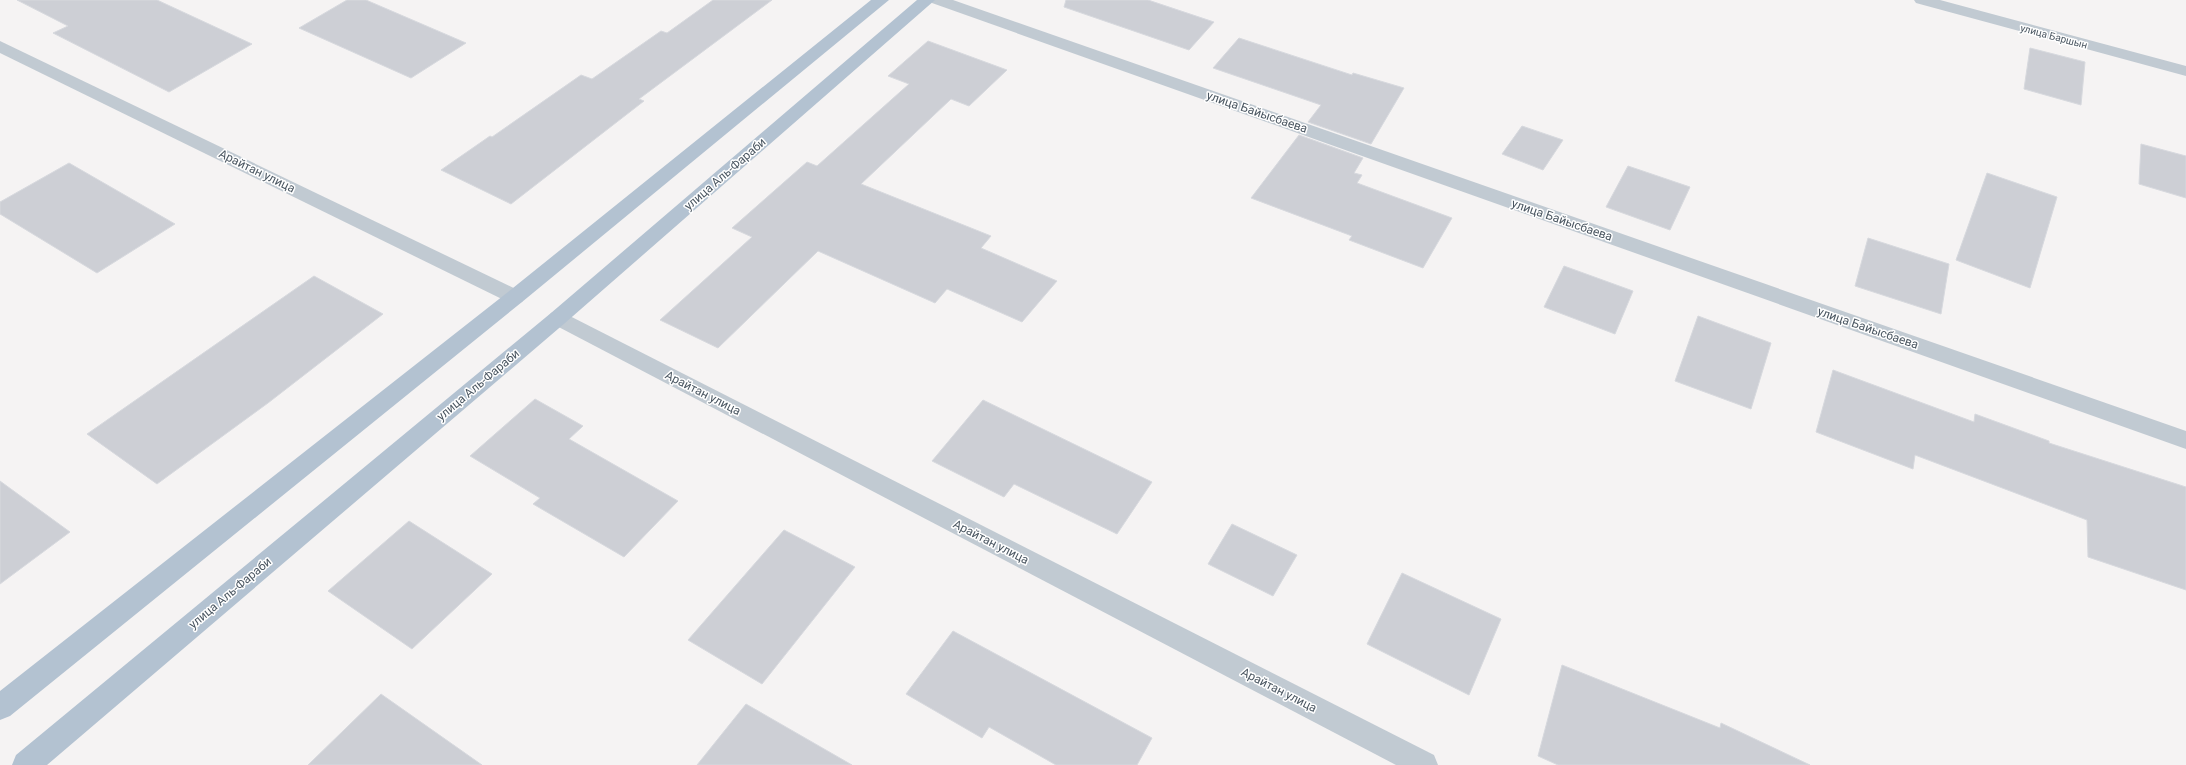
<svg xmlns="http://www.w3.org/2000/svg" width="2186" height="765" font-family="Roboto,sans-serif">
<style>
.building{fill:#cdcfd5;stroke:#d7d9de}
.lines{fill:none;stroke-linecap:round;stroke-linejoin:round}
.street{fill:#c1cad2;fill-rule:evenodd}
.primary{fill:#b3c2d1;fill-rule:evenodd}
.labels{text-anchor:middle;stroke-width:3;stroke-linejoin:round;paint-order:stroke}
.far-street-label{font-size:10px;fill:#4a5661;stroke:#fff}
.street-label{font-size:12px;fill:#4a5661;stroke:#fff}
</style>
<rect width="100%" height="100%" fill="#f5f3f3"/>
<!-- building -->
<g class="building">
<polygon points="17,0 157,0 252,44 169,92 53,33 68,26"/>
<polygon points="347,0 366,0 466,43 411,78 299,28"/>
<polygon points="713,0 772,0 639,99 644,101 511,204 441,170 490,136 492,137 581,75 592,79 661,31 667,33"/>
<polygon points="1066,0 1148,0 1214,22 1189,50 1064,7"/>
<polygon points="1239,38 1352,75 1353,73 1404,88 1371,144 1308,122 1321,105 1213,68"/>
<polygon points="928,41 1007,70 969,106 951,99 861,184 991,236 981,248 1057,281 1022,322 947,289 935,303 818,251 718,348 660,320 752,237 732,228 807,162 817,166 909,84 888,76"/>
<polygon points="2030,48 2085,62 2081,105 2024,89"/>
<polygon points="1522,126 1563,140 1543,170 1502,154"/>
<polygon points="1299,135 1363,158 1354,173 1362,175 1357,183 1452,218 1423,268 1349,240 1352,236 1251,198"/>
<polygon points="2141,144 2186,156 2186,198 2139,184"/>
<polygon points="69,163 175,224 97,273 0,214 0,202"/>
<polygon points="1628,166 1690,187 1670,230 1606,207"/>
<polygon points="1987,173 2057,197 2030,288 1956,260"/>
<polygon points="1868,238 1949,264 1941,314 1855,286"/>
<polygon points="1564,266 1633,291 1615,334 1544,307"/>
<polygon points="314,276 383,314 268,403 157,484 87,434"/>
<polygon points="1698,316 1771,343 1751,409 1675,381"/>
<polygon points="1833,370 1974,422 1975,414 2049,441 2049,443 2186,487 2186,590 2088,557 2087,520 1915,455 1913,469 1816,432"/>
<polygon points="535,399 583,426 569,439 678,501 624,557 533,504 540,498 470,456"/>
<polygon points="983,400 1152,482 1117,534 1014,484 1004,497 932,461"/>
<polygon points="0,481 70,532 0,584"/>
<polygon points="409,521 492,574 412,649 328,591"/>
<polygon points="1232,524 1297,555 1273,596 1208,564"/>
<polygon points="784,530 855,567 762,684 688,640"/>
<polygon points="1402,573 1501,619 1469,695 1367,644"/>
<polygon points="953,631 1152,738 1137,765 1056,765 989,727 982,738 906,694"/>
<polygon points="1562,665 1720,728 1721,723 1810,765 1558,765 1538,756"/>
<polygon points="381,694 482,765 308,765"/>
<polygon points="746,704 852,765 697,765"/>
</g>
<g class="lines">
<!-- street -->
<g class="street">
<polygon points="930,0 953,0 2186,431 2186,449 932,3"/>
<polygon points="1914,0 1940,0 2186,66 2186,76 1916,3"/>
<polygon points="0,41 522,292 525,297 522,302 515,304 508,302 0,53"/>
<polygon points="558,310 1434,755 1438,765 1396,765 551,323 547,318 551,313"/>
</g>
<!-- primary -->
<g class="primary">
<polygon points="871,0 889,0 522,302 10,716 0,720 0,691 508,292"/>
<polygon points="917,0 935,0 565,323 47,765 12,765 16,755 551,313"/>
</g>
</g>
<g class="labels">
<!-- far-street labels -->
<g class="far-street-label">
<text transform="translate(2054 36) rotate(15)" y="4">улица Баршын</text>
</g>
<!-- street labels -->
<g class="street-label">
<text transform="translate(1257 112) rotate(19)" y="4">улица Байысбаева</text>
<text transform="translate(257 171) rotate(26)" y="4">Арайтан улица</text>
<text transform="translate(725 174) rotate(-41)" y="4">улица Аль-Фараби</text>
<text transform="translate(1562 220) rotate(19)" y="4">улица Байысбаева</text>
<text transform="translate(1868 328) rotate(19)" y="4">улица Байысбаева</text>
<text transform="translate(478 385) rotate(-40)" y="4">улица Аль-Фараби</text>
<text transform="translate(703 393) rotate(27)" y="4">Арайтан улица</text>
<text transform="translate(991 542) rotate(27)" y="4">Арайтан улица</text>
<text transform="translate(230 593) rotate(-40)" y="4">улица Аль-Фараби</text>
<text transform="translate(1279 690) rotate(27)" y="4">Арайтан улица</text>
</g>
</g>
</svg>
